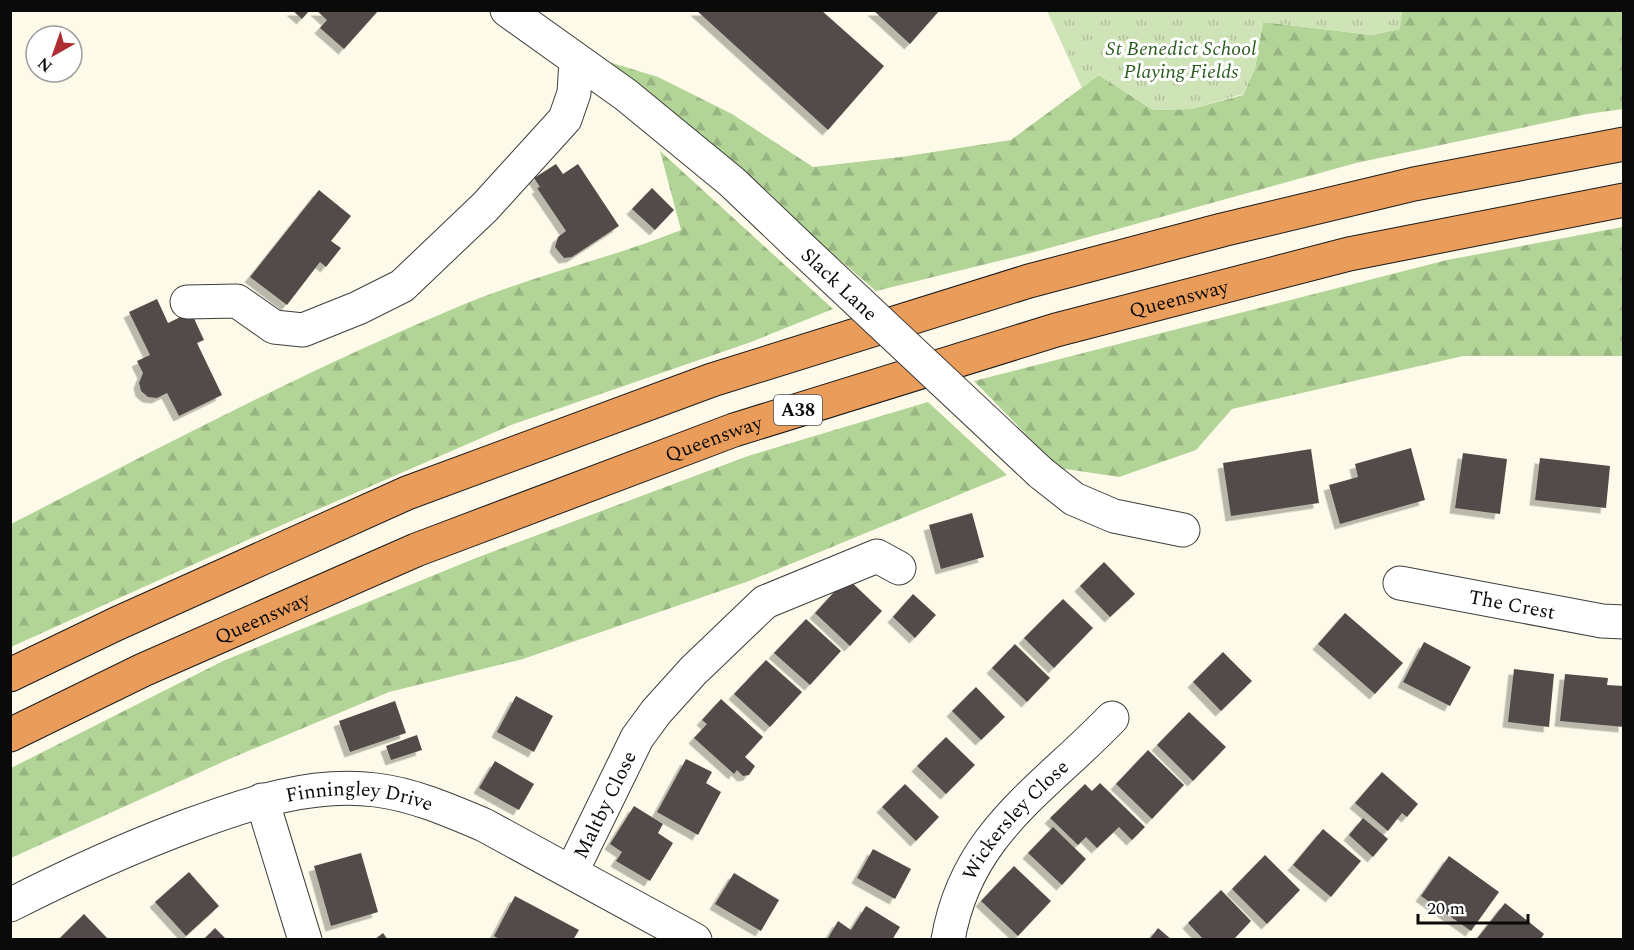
<svg xmlns="http://www.w3.org/2000/svg" width="1634" height="950" font-family="Spectral,serif">
<style>
.forest{fill:url(#forest-firs)}
.park{fill:url(#park-tufts)}
.building{fill:#524c48;filter:url(#shadow)}
.lines{fill:none;stroke-linecap:round;stroke-linejoin:round}
.minor-casing{stroke:#3d3d3d;stroke-width:35}
.highway-casing{stroke:#1b1b1b;stroke-width:35}
.minor{stroke:#fff;stroke-width:33}
.highway{stroke:#ea9d5b;stroke-width:33}
.minor-bridge-casing{stroke:#3d3d3d;stroke-width:35;stroke-linecap:butt}
.minor-bridge{stroke:#fff;stroke-width:33}
.labels{text-anchor:middle;stroke-width:6;stroke-linejoin:round;paint-order:stroke}
.shield{fill:#fff;stroke:#545454;stroke-width:1.5}
.shield-label{font-size:18px;font-weight:bold;fill:#0a0a0a}
.park-label{font-size:20px;font-style:italic;fill:#2c5c20;stroke:#fff}
.street-label{font-size:20px;fill:#0a0a0a;stroke:#fff}
</style>
<defs>
<pattern id="forest-firs" width="22" height="20" patternUnits="userSpaceOnUse" patternTransform="scale(1.5)"><rect width="22" height="20" fill="#b2d497"/><path d="M5 1l3.5 6h-7zM16 11l3.5 6h-7z" fill="#98b581"/></pattern>
<pattern id="park-tufts" width="24" height="20" patternUnits="userSpaceOnUse" patternTransform="scale(1.5)"><rect width="24" height="20" fill="#cee4b6"/><path d="M3 7l-1-3M5 7V3M7 7l1-3M15 17l-1-3M17 17v-4M19 17l1-3" fill="none" stroke="#b0c29b"/></pattern>
<filter id="shadow"><feDropShadow dx="-5.5" dy="5.5" stdDeviation="0" flood-color="#0004"/></filter>
</defs>
<rect width="100%" height="100%" fill="#fdfae9"/>
<!-- forest -->
<g class="forest">
<polygon points="1402,11 1623,11 1623,109 1587,114 1356,163 1031,253 876,291 609,62 658,77 732,114 813,167 901,157 1011,140 1099,75 1153,110 1191,109 1243,95 1255,68 1263,22 1372,35 1399,29"/>
<path d="M660,151L833,309L751,342L511,425L243,542L11,647V524C161,447 310,368 467,303C536,275 611,258 681,230Z"/>
<polygon points="1623,227 1623,356 1463,356 1232,409 1196,450 1119,477 1059,468 974,381 1447,260"/>
<polygon points="928,402 1007,475 749,581 523,659 389,692 227,760 11,858 11,768 223,661 476,558 748,456"/>
</g>
<!-- park -->
<polygon class="park" points="1047,11 1402,11 1400,29 1372,35 1263,22 1255,68 1243,94 1191,109 1153,110 1099,75 1082,88"/>
<!-- building -->
<g class="building">
<polygon points="292,10 310,10 302,19"/>
<polygon points="316,10 379,10 344,49 320,28 327,20"/>
<polygon points="696,10 821,10 884,66 828,130"/>
<polygon points="873,10 940,10 910,44"/>
<polygon points="556,164 563,174 578,164 619,226 572,257 564,258 555,247 558,237 566,231 537,188 540,187 534,178"/>
<polygon points="652,188 674,210 655,230 632,209"/>
<polygon points="319,190 351,216 331,241 341,248 326,267 320,262 287,305 250,277"/>
<polygon points="157,299 168,323 191,312 204,340 197,343 222,395 179,416 167,393 157,398 148,397 141,391 139,383 143,373 137,361 150,355 129,312"/>
<polygon points="1411,448 1425,500 1340,524 1329,485 1358,477 1355,464"/>
<polygon points="1311,449 1319,503 1231,516 1223,463"/>
<polygon points="1463,453 1507,459 1500,514 1455,508"/>
<polygon points="1540,458 1610,466 1606,508 1535,500"/>
<polygon points="972,513 984,557 941,569 929,525"/>
<polygon points="1104,562 1135,594 1110,617 1080,586"/>
<polygon points="847,578 882,611 850,646 815,613"/>
<polygon points="913,594 936,615 915,638 893,617"/>
<polygon points="1063,599 1093,628 1054,668 1024,638"/>
<polygon points="1345,613 1403,663 1375,694 1318,644"/>
<polygon points="806,619 841,651 810,685 774,653"/>
<polygon points="1424,642 1471,667 1450,706 1403,682"/>
<polygon points="1015,644 1050,678 1027,702 992,668"/>
<polygon points="1223,652 1252,681 1221,711 1193,682"/>
<polygon points="766,660 802,692 770,727 734,694"/>
<polygon points="1514,669 1554,674 1549,727 1508,722"/>
<polygon points="1565,674 1608,678 1607,685 1624,686 1624,727 1560,721"/>
<polygon points="976,687 1005,717 981,740 952,711"/>
<polygon points="516,696 553,716 534,752 497,732"/>
<polygon points="721,699 763,737 745,757 755,766 749,775 743,776 737,770 734,774 694,738 707,724 702,720"/>
<polygon points="395,701 406,733 350,752 339,721"/>
<polygon points="1189,712 1226,747 1193,781 1157,745"/>
<polygon points="417,735 422,750 391,760 386,746"/>
<polygon points="946,737 975,765 946,794 917,766"/>
<polygon points="1148,750 1184,785 1152,819 1116,784"/>
<polygon points="686,759 712,772 706,783 721,792 698,835 657,812"/>
<polygon points="495,761 534,784 519,810 479,788"/>
<polygon points="1382,772 1418,804 1407,817 1402,813 1388,831 1355,803"/>
<polygon points="1100,783 1145,827 1132,840 1119,827 1097,848 1086,837 1078,845 1050,818 1085,784 1092,791"/>
<polygon points="905,784 939,817 916,841 882,807"/>
<polygon points="634,806 663,824 658,833 673,843 650,881 616,861 622,852 610,844"/>
<polygon points="1363,818 1388,839 1373,857 1349,835"/>
<polygon points="1053,827 1086,859 1062,885 1028,853"/>
<polygon points="1323,829 1361,861 1331,897 1293,865"/>
<polygon points="873,849 911,869 895,899 857,878"/>
<polygon points="361,853 378,912 331,926 314,866"/>
<polygon points="1265,855 1300,890 1267,924 1232,889"/>
<polygon points="1449,856 1499,892 1471,931 1421,896"/>
<polygon points="1014,866 1051,901 1018,936 981,901"/>
<polygon points="189,872 219,906 186,936 155,902"/>
<polygon points="734,873 779,900 761,931 715,904"/>
<polygon points="1221,890 1251,921 1233,940 1204,940 1188,923"/>
<polygon points="515,896 579,930 573,940 501,940 494,936"/>
<polygon points="1505,903 1544,934 1540,940 1476,940"/>
<polygon points="866,906 900,927 892,940 827,940 838,921 851,930"/>
<polygon points="84,914 109,940 58,940"/>
<polygon points="215,928 227,940 203,940"/>
<polygon points="1158,928 1172,940 1149,940"/>
<polygon points="383,933 388,940 374,940"/>
</g>
<g class="lines">
<!-- minor casing -->
<g class="minor-casing">
<g id="minor">
<polyline points="507,10 626,95 732,182 798,245"/>
<polyline points="187,302 237,301 274,327 303,330 358,308 402,286 485,207 565,119 574,93 576,60"/>
<polyline points="1041,473 1074,499 1114,516 1183,530"/>
<path id="s1" d="M1400,583L1602,621L1624,622"/>
<polyline points="262,800 305,940"/>
<path id="s2" d="M572,871L637,738L656,712L693,671L765,602L877,556L899,568"/>
<path id="s3" d="M10,905C69,875 128,848 190,825C250,803 311,782 376,790C412,794 451,811 484,825L695,940"/>
<path id="s4" d="M948,940C966,833 1042,791 1112,718"/>
</g>
</g>
<!-- highway casing -->
<g class="highway-casing">
<g id="highway">
<polyline points="10,675 116,624 407,493 712,380 1029,281 1222,230 1414,184 1624,144"/>
<path id="s5" d="M10,735L143,670L416,550L734,430L1056,330L1349,254L1624,200"/>
</g>
</g>
<!-- minor -->
<use href="#minor" class="minor"/>
<!-- highway -->
<use href="#highway" class="highway"/>
<!-- minor-bridge casing -->
<g class="minor-bridge-casing">
<g id="minor-bridge">
<path id="s6" d="M798,245L1041,473"/>
</g>
</g>
<!-- minor-bridge -->
<use href="#minor-bridge" class="minor-bridge"/>
</g>
<g class="labels">
<!-- shield labels -->
<rect class="shield" x="774" y="395" width="48" height="30" rx="4.5"/>
<g class="shield-label">
<text x="798" y="416">A38</text>
</g>
<!-- park labels -->
<g class="park-label">
<text x="1181" y="55">St Benedict School<tspan x="1181" dy="23">Playing Fields</tspan></text>
</g>
<!-- street labels -->
<g class="street-label">
<text dy="7" stroke="none"><textPath href="#s6" startOffset="57">Slack Lane</textPath></text>
<text dy="7" stroke="none"><textPath href="#s5" startOffset="1250">Queensway</textPath></text>
<text dy="7" stroke="none"><textPath href="#s5" startOffset="764">Queensway</textPath></text>
<text dy="7" stroke="none"><textPath href="#s1" startOffset="114">The Crest</textPath></text>
<text dy="7" stroke="none"><textPath href="#s5" startOffset="278">Queensway</textPath></text>
<text dy="7" stroke="none"><textPath href="#s3" startOffset="372">Finningley Drive</textPath></text>
<text dy="7" stroke="none"><textPath href="#s2" startOffset="74">Maltby Close</textPath></text>
<text dy="7" stroke="none"><textPath href="#s4" startOffset="141">Wickersley Close</textPath></text>
</g>
</g>
<!-- border -->
<rect width="1634" height="950" fill="none" stroke="#0a0a0a" stroke-width="24"/>
<!-- north arrow -->
<g transform="translate(54 54) rotate(220)"><circle r="28" fill="#ffffff" stroke="#9d9d9d" stroke-width="1.5"/>
<path d="M0-4.5L10 22L0 15L-10 22Z" fill="#af2d32"/>
<text y="-9" font-size="16" font-weight="bold" text-anchor="middle" fill="#0a0a0a">N</text>
</g>
<!-- scale -->
<path d="M1418 914v9h110v-9" fill="none" stroke="#0a0a0a" stroke-width="3"/>
<text x="1427" y="914" font-size="18" fill="#0a0a0a" stroke="#ffffff" stroke-width="4.5" paint-order="stroke">20 m</text>
</svg>
